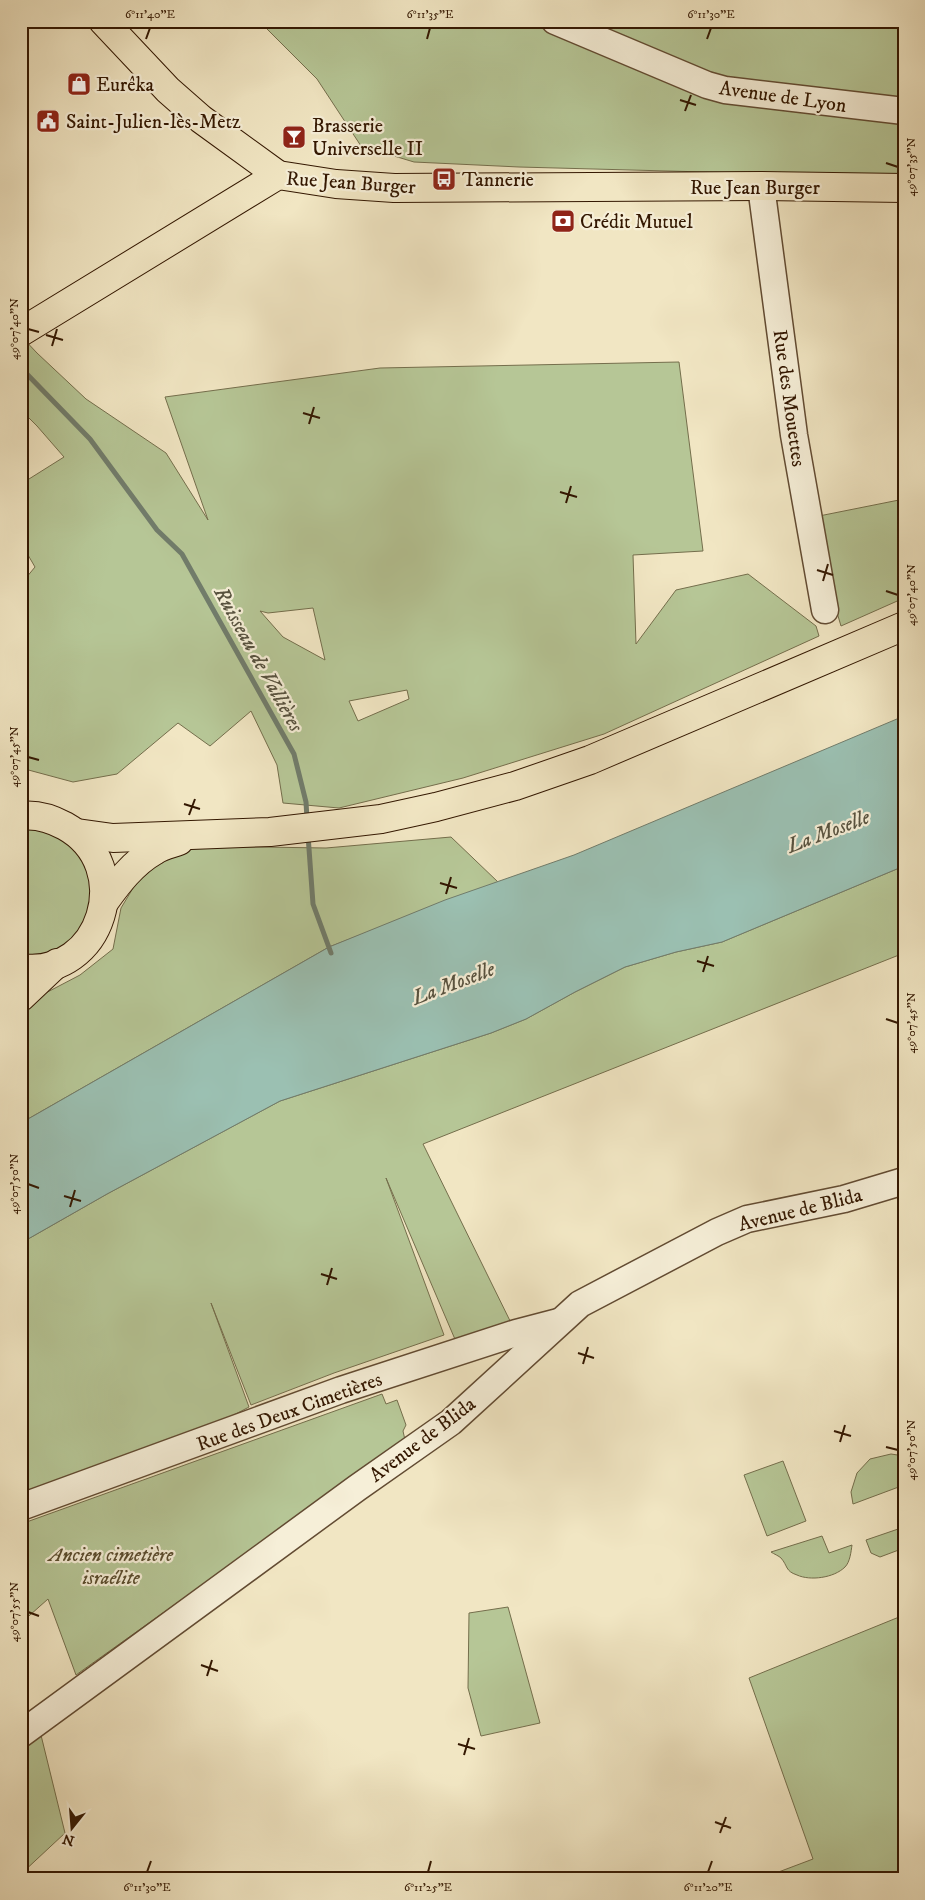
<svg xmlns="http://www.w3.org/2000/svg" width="925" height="1900" font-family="'IM FELL DW Pica',serif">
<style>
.green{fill:#b6c696;stroke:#746e4c;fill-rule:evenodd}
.water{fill:#9bc0b2;stroke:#717c6b}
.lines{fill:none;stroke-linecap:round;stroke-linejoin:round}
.stream{stroke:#717c6b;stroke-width:5}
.minor-casing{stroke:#624b32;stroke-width:29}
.major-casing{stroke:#331701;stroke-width:30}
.minor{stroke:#f6efd8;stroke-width:26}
.major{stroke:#f1e6c3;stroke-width:28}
.ticks{fill:none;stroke:#331701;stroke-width:2}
.labels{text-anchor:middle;stroke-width:4.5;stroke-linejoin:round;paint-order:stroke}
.poi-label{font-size:20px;fill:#331701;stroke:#f6efd8;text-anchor:start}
.street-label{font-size:20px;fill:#331701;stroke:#f6efd8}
.park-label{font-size:20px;font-style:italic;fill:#5a4c2e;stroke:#f6efd8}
.water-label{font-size:21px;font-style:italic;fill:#57523f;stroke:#f6efd8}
.neatline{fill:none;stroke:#331701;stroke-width:2}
.ticks-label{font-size:12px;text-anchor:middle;fill:#331701}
</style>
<rect width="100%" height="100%" fill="#f1e6c3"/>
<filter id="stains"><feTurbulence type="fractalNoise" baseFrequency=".004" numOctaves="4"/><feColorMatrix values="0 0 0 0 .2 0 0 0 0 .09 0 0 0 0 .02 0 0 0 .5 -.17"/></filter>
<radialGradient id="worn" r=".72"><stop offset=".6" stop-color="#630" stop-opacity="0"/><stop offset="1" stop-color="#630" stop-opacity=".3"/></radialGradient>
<!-- green -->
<g class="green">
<polygon points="259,21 904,21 904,174 854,176 519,167 414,162 361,146 317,79"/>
<path d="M21,336L37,353L86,399L166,453L208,520L165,397L380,368L679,362L703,551L633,555L636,644L676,590L748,574L816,626L819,636L604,734L463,778L339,808L283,803L277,765L251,711L210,746L178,723L117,774L73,782L21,768V584L35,567L21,543V484L64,457L37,426L21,410ZM313,608L325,660L283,637L260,611L268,613ZM407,690L409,699L358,721L349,701Z"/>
<polygon points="904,499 904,598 841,626 809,518"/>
<path d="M34,827C49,831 67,836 77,850C106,886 93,939 48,954C40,957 30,956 21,957V828Z"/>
<polygon points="451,837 498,882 329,947 21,1123 21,1019 38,997 80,975 113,949 121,908 147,865 192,846 326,848"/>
<polygon points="904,866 904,953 423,1144 516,1333 457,1344 386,1178 444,1335 334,1373 251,1405 211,1303 249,1407 138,1465 21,1507 21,1243 107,1194 280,1101 491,1033 526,1019 575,992 625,967 676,952 722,942"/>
<polygon points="382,1394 386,1404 397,1400 406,1425 403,1431 405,1440 76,1675 48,1599 21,1623 21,1524"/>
<polygon points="891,1454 904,1456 904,1485 853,1504 851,1492 857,1473 870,1459"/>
<polygon points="783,1461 806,1521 767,1536 744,1475"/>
<polygon points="904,1527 904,1548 880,1557 871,1553 866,1540"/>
<path d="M822,1536L829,1553L852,1545C851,1552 850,1562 845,1567C834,1578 810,1581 797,1575C785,1571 788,1566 781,1558C779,1556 774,1554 771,1552Z"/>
<polygon points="508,1607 540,1723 481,1736 468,1688 469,1613"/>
<polygon points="904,1615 904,1879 760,1879 813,1859 749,1678"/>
<polygon points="39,1727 65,1833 21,1874 21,1747"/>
</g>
<!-- water -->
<polygon class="water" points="904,716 904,866 722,942 676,952 625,967 575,992 526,1019 491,1033 280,1101 107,1194 21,1243 21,1123 329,947 445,900 574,855"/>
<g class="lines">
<!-- stream -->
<g class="stream">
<polyline points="21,368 90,439 157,530 182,554 294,754 306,802 307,819"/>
<polyline points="308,835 313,904 331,953"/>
</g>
<!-- minor casing -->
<g class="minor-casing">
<g id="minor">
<polyline points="555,21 707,85 725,90 904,111"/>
<polyline points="761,186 794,435 825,610"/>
<polyline points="21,1507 341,1390 516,1333 558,1322"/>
<polyline points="21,1734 357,1488 451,1422 580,1304 717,1232 747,1219 844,1199 904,1181"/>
</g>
</g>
<!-- major casing -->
<g class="major-casing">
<g id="major">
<polyline points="103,21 168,90 201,119 278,175"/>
<polyline points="21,332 278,175 336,184 394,188 761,186 904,188"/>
<path d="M21,816C36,814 52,819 65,826C137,866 102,979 21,968"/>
<polyline points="77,833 113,838 270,832 381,819 436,807 515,786 590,760 904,626"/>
<path d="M105,901C118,883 133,863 154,851C161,846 171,844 179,841"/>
<polyline points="21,997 57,963"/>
</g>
</g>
<!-- minor -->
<use href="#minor" class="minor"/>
<!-- major -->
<use href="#major" class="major"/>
</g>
<!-- ticks -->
<path class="ticks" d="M146,39L150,28M427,39L430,28M707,39L711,28M680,100L696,105M685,111L691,95M886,163L898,167M28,329L39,332M46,335L63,340M52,346L57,329M303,413L320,418M309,424L314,407M560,492L577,497M566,503L571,486M817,570L833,575M823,581L828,564M886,591L898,595M28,757L39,760M184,804L200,809M189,815L195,799M440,883L457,888M446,894L451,877M697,961L714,966M703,972L708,956M886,1019L898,1023M28,1184L39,1188M64,1196L81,1201M70,1207L75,1190M321,1274L337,1279M327,1285L332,1268M578,1353L594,1358M583,1364L588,1347M834,1431L851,1436M840,1442L845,1425M886,1447L898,1450M28,1612L39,1616M201,1665L218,1671M207,1676L212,1660M458,1744L475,1749M464,1755L469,1738M715,1822L731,1828M720,1833L726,1817M147,1872L151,1861M428,1872L431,1861M708,1872L712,1861"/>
<!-- icons -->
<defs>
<g id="shop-square" transform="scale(1.25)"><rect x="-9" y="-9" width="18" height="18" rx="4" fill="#8f2418" stroke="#f6efd8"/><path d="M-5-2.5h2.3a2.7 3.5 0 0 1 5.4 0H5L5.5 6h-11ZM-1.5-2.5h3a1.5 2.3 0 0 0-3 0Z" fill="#fff"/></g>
<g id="civic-square" transform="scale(1.25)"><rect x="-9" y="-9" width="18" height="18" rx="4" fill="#8f2418" stroke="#f6efd8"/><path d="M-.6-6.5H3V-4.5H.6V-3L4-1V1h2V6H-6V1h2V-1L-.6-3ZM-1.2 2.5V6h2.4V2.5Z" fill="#fff"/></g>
<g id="bar-square" transform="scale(1.25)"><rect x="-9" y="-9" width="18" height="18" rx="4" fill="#8f2418" stroke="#f6efd8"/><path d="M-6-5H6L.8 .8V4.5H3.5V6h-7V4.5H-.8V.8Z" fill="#fff"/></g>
<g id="bus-square" transform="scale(1.25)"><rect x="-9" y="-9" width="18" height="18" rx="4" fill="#8f2418" stroke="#f6efd8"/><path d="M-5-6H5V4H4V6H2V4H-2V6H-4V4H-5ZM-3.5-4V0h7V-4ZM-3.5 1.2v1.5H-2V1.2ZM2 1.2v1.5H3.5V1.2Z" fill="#fff"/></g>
<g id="bank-square" transform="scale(1.25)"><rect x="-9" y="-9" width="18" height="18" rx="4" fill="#8f2418" stroke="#f6efd8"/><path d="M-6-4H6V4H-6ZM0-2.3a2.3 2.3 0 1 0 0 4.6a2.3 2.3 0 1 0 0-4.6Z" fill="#fff"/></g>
</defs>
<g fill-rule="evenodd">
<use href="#shop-square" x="79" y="84"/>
<use href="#civic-square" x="48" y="121"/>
<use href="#bar-square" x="294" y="137"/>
<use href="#bus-square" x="444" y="179"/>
<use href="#bank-square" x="563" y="221"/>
</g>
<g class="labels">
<!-- poi labels -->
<g class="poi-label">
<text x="96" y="91">Eurêka</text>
<text x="66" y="128">Saint-Julien-lès-Metz</text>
<text x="312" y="132">Brasserie<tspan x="312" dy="23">Universelle II</tspan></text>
<text x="462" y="186">Tannerie</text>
<text x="580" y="228">Crédit Mutuel</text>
</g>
<!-- street labels -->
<g class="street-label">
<text transform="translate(783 96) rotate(8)" y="7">Avenue de Lyon</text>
<text transform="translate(351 182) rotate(4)" y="7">Rue Jean Burger</text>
<text x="755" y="194">Rue Jean Burger</text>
<text transform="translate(790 398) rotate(82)" y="7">Rue des Mouettes</text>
<text transform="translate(800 1209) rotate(-14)" y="7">Avenue de Blida</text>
<text transform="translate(289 1411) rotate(-20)" y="7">Rue des Deux Cimetières</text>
<text transform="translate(422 1439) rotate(-37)" y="7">Avenue de Blida</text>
</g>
<!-- park labels -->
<g class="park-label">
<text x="111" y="1561">Ancien cimetière<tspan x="111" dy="23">israélite</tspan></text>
</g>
<!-- water labels -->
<g class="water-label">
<text transform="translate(259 659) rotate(61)" y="7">Ruisseau de Vallières</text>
<text transform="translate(828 831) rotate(-21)" y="7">La Moselle</text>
<text transform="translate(453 983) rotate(-21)" y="7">La Moselle</text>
</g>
</g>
<!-- margin -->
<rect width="925" height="1900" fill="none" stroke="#f1e6c3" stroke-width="55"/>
<!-- north arrow -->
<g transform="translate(72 1828) rotate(197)" stroke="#f6efd8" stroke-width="4" paint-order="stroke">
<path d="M0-4L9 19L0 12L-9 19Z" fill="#331701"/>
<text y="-8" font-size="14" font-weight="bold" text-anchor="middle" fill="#331701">N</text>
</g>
<rect x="28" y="28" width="870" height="1844" class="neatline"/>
<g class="ticks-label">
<text x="150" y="18">6°11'40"E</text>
<text x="430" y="18">6°11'35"E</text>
<text x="711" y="18">6°11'30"E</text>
<text transform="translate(911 167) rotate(-90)" y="4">49°07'35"N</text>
<text transform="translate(14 329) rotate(-90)" y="4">49°07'40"N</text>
<text transform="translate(911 595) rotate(-90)" y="4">49°07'40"N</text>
<text transform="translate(14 757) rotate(-90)" y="4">49°07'45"N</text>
<text transform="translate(911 1023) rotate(-90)" y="4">49°07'45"N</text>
<text transform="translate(14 1184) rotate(-90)" y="4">49°07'50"N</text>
<text transform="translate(911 1450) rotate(-90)" y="4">49°07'50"N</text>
<text transform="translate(14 1612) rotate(-90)" y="4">49°07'55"N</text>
<text x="147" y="1891">6°11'30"E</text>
<text x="428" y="1891">6°11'25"E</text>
<text x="708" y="1891">6°11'20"E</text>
</g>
<rect width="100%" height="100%" filter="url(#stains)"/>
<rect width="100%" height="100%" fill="url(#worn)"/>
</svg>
